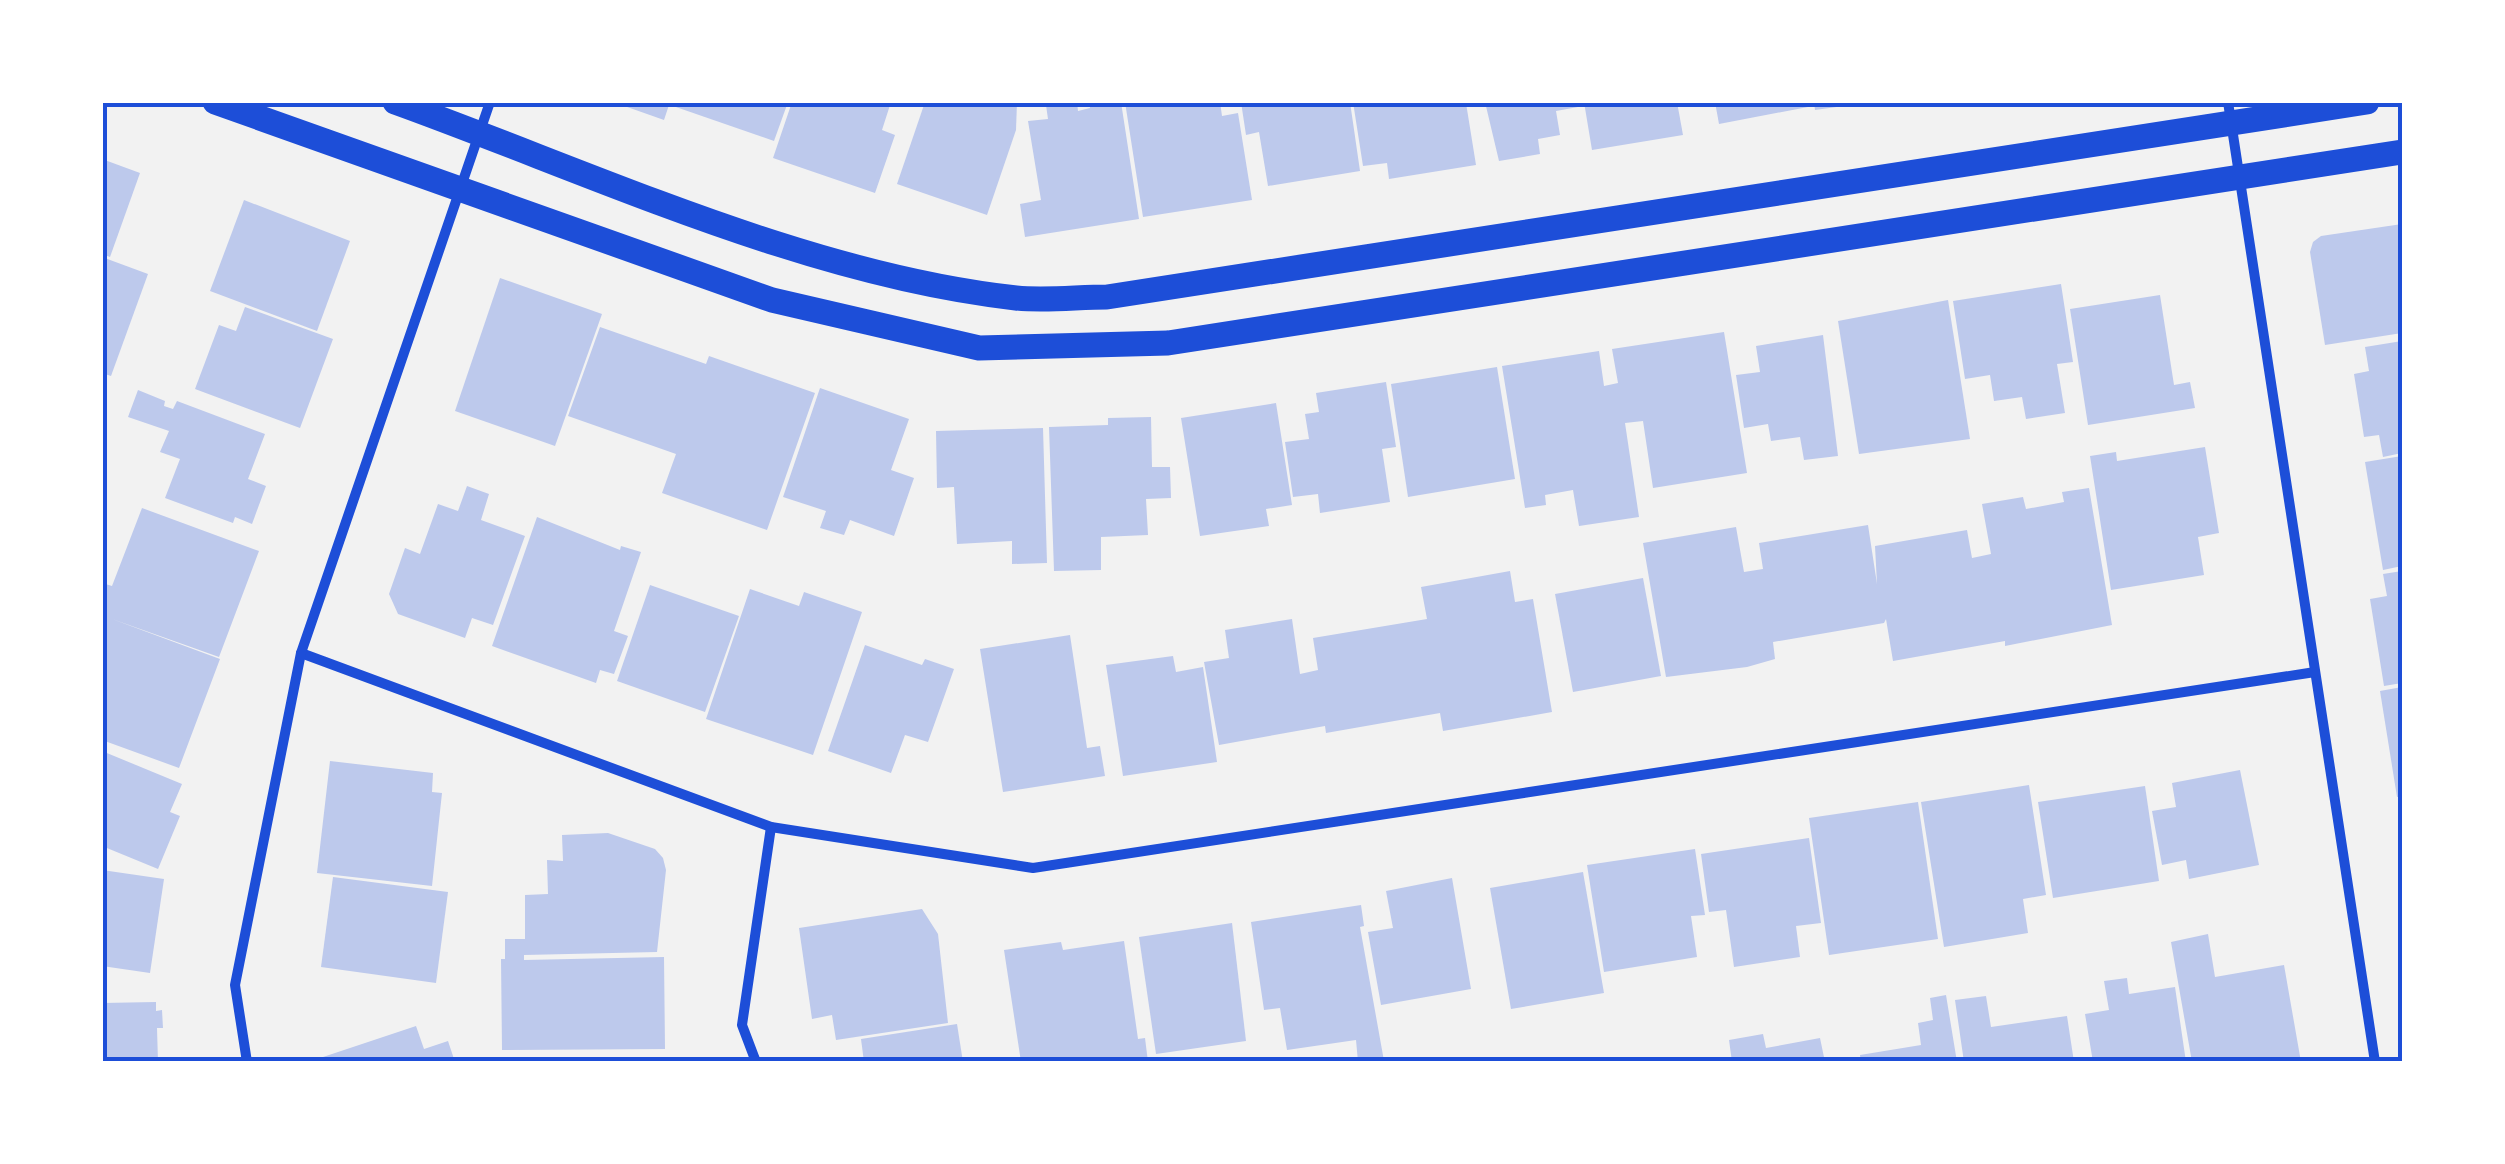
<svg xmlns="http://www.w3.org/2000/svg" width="2505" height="1164" font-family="Overpass,sans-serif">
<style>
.building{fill:#bdc9ec}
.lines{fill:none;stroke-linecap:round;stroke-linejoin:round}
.minor{stroke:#1d4ed8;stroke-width:10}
.primary{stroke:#1d4ed8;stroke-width:25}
.neatline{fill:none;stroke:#1d4ed8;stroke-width:4}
</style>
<rect width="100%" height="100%" fill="#f2f2f2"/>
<!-- building -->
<g class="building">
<polygon points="613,102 670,102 664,120"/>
<polygon points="674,102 788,102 774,141 673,106"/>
<polygon points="792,102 891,102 882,130 895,135 875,193 773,158"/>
<polygon points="925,102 1017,102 1016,130 987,215 897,184"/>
<polygon points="1077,102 1078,111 1090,108 1089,102 1121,102 1139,219 1025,237 1020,204 1041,200 1028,121 1048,119 1046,105"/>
<polygon points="1125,102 1220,102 1222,116 1238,113 1252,200 1143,217"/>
<polygon points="1241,102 1350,102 1360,171 1268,186 1259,132 1246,135"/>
<polygon points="1353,102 1466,103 1476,165 1389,179 1387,163 1363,166"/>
<polygon points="1485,102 1578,102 1578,107 1556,111 1560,135 1538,139 1540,154 1499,161"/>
<polygon points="1584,102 1677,102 1683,135 1592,150"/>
<polygon points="1715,102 1807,102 1808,107 1719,124"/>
<polygon points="1814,102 1851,102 1851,105 1815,110"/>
<polygon points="102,159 140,173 110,257 102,254"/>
<polygon points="244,200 350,241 317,331 210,291"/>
<polygon points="2402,224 2402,333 2325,345 2310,252 2313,242 2321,236"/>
<polygon points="102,257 148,274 111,376 102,373"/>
<polygon points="500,278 602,314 555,446 455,411"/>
<polygon points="2061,284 2073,362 2057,364 2065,413 2026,419 2022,397 1994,401 1990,375 1965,379 1953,301"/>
<polygon points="2160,295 2174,385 2190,382 2195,408 2088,425 2070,309"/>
<polygon points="1948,300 1970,439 1859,454 1838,321"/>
<polygon points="245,307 333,339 300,428 195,389 219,325 236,331"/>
<polygon points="600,327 706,364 709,356 815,393 767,530 662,493 676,454 568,416"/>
<polygon points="1724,332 1747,473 1653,488 1643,421 1625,423 1639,517 1579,526 1573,490 1545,495 1546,505 1525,508 1502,366 1599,351 1604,386 1618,383 1612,349"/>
<polygon points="1823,335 1838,456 1804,460 1800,437 1771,441 1768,424 1744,428 1736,375 1760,372 1756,346"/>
<polygon points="2402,341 2402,453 2383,457 2379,435 2364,437 2354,374 2369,371 2365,347"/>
<polygon points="1497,367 1515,479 1408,497 1391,384"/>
<polygon points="1386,382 1396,447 1382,449 1390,502 1320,513 1318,494 1293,497 1285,442 1309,439 1305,414 1319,412 1316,393"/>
<polygon points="820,388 909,419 891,470 914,478 894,536 850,520 844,535 820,528 826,511 783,497"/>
<polygon points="138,390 165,401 164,406 173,409 177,401 265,434 248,479 266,486 252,524 235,517 233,523 165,498 180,459 160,452 169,431 128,417"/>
<polygon points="1276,403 1292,505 1266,509 1269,526 1200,536 1181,418"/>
<polygon points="1151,417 1152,467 1170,467 1171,498 1146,499 1148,535 1101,537 1101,570 1054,571 1049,427 1108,425 1108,418"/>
<polygon points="1043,428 1047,563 1012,564 1012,541 957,544 954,487 937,488 936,431"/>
<polygon points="2205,447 2219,533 2198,537 2204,575 2111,590 2090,456 2116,452 2117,461"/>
<polygon points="2402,456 2402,566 2383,570 2365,462"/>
<polygon points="467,486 489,494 481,520 525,536 493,625 472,618 465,638 398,614 389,594 405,548 420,554 438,504 458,511"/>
<polygon points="2089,488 2112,625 2005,646 2005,641 1893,661 1886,619 1884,623 1773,642 1775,659 1747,667 1666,677 1643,543 1736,527 1744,572 1763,569 1759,543 1868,525 1877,584 1875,546 1967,530 1972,558 1991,554 1982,504 2023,497 2026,509 2064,502 2062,492"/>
<polygon points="142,508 259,551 219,657 112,619 220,659 179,768 102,740 102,583 112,586"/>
<polygon points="537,517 620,550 621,546 641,552 614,631 628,636 614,674 600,670 596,683 492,646"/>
<polygon points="1510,571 1515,602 1533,599 1552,712 1443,731 1440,713 1326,733 1325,726 1219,745 1204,662 1229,658 1225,630 1292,619 1300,674 1318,670 1313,638 1427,619 1421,587"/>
<polygon points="2402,571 2402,683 2384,686 2370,599 2387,596 2383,574"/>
<polygon points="1643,578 1661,676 1573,692 1555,594"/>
<polygon points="650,585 739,616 705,712 617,681"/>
<polygon points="750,589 799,606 804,592 862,612 813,755 706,719"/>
<polygon points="1070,635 1087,748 1100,746 1105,776 1003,792 980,649"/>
<polygon points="865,645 922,665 925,659 954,669 928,742 905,735 891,773 828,751"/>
<polygon points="1173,656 1176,672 1203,667 1217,762 1123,776 1106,665"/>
<polygon points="2402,687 2402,796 2397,797 2380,691"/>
<polygon points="102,751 182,784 170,812 180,816 158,869 102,846"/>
<polygon points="330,761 433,773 432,792 442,793 432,886 317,873"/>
<polygon points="2240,770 2259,865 2189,879 2186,860 2162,865 2152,811 2176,807 2172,783"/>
<polygon points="2029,785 2046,895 2023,899 2028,933 1944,947 1921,802"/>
<polygon points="2145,786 2159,881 2053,898 2038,802"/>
<polygon points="1918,802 1938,939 1829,955 1809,818"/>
<polygon points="608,833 655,849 663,858 666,870 657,952 524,955 524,960 664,957 665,1049 502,1050 501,959 505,959 505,939 525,939 525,895 548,894 547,860 563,861 562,835"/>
<polygon points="1809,838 1821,923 1796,926 1800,957 1734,967 1726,910 1709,912 1701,854"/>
<polygon points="1695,849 1705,915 1691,916 1697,957 1604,972 1587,865"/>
<polygon points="102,870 164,879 150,973 102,966"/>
<polygon points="1583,872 1604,993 1511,1009 1490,888"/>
<polygon points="333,877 448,892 436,983 321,967"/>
<polygon points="1452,878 1471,989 1381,1005 1368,932 1393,928 1386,891"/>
<polygon points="1361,905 1364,926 1360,927 1384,1061 1358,1062 1356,1040 1287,1050 1280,1008 1264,1010 1251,922"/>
<polygon points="922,909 938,934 948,1023 836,1040 832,1015 812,1019 799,928"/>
<polygon points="1232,923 1246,1041 1156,1054 1139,937"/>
<polygon points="2208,934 2215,977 2284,965 2301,1062 2192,1062 2171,942"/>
<polygon points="1124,941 1138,1039 1145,1038 1148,1062 1021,1062 1004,950 1061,942 1063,950"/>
<polygon points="2127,978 2129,994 2175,987 2186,1062 2093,1062 2085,1014 2109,1010 2104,981"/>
<polygon points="1946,995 1957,1062 1861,1062 1860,1055 1921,1045 1918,1023 1933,1020 1930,998"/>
<polygon points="1986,996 1991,1027 2067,1016 2074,1062 1964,1062 1955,1000"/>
<polygon points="156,1002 156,1011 162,1010 163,1028 157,1028 158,1062 102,1062 102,1003"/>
<polygon points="957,1024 963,1062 864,1062 861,1039"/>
<polygon points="416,1026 424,1049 448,1041 455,1062 321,1062 320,1058"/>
<polygon points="1763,1034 1766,1048 1820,1038 1825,1062 1732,1062 1729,1040"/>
</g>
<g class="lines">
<!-- minor -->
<g class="minor">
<polyline points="2228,102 2375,1062"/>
<polyline points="301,653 771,827 1033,868 2315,672"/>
<polyline points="247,1062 235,985 301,653 490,102"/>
<polyline points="756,1062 742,1025 771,827"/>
</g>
<!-- primary -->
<g class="primary">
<polyline points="215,102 772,300 979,348 1168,343 2402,152"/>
<path d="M395,102C592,173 807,275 1016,298C1046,301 1078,297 1107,297L2367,102"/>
</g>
</g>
<!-- border -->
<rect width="2505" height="1164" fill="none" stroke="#ffffff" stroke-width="210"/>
<rect x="105" y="105" width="2295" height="954" class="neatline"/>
</svg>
